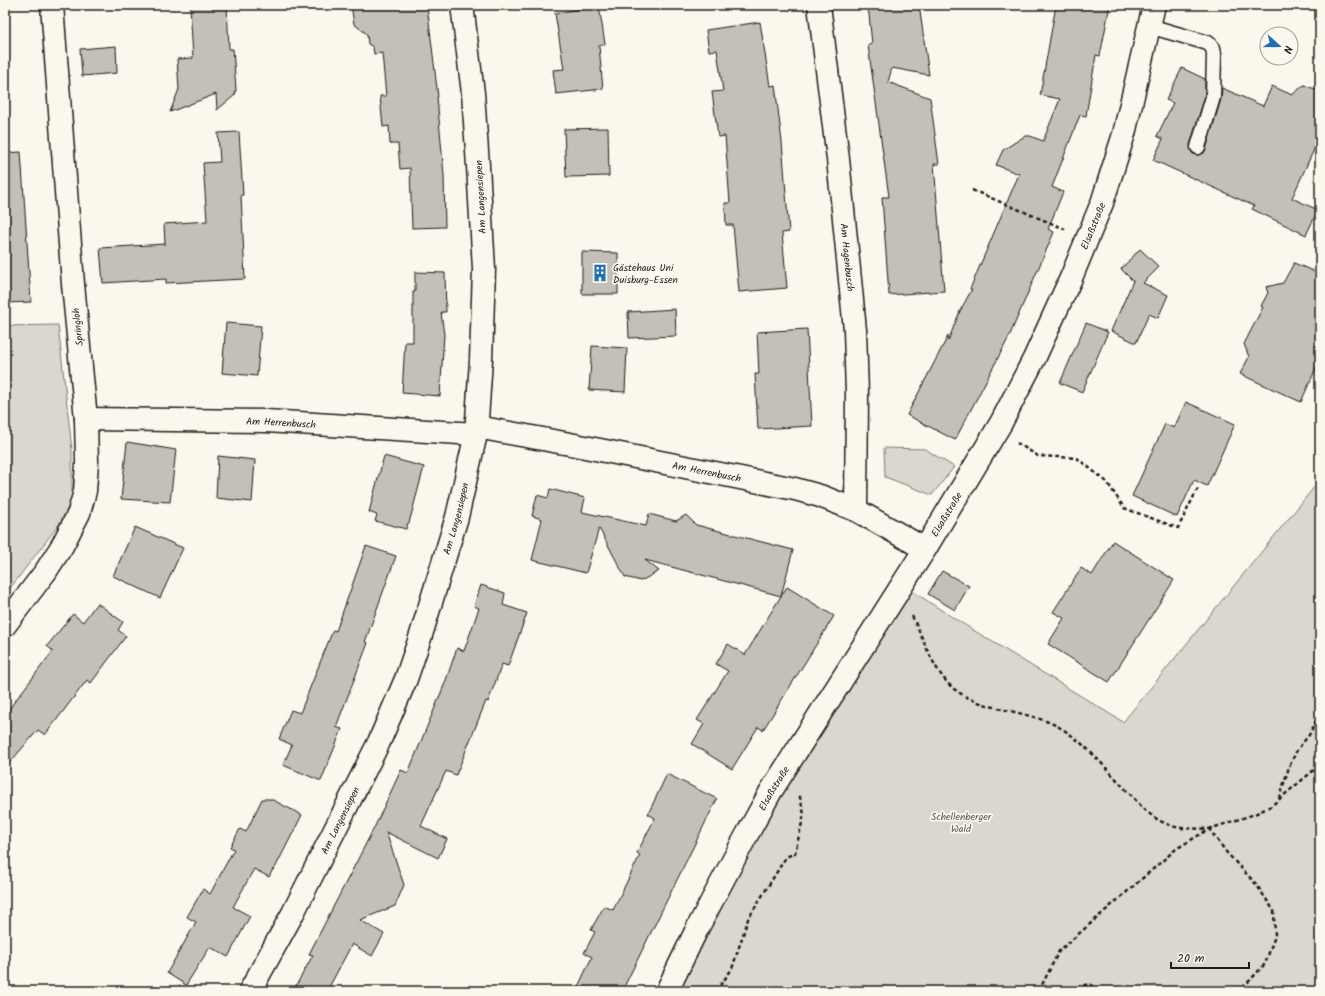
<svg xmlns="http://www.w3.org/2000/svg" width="1325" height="996" font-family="Kalam,sans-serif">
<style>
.green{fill:#dad7ce;stroke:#7b7a75}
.building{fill:#c3c0b8;stroke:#1c1c1c}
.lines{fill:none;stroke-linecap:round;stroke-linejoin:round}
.lane-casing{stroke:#1c1c1c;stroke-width:17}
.street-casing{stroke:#1c1c1c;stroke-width:25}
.path{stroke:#1c1c1c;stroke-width:2.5;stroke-dasharray:4 3;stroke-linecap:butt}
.lane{stroke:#fbf7ec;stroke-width:14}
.street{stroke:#fbf7ec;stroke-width:22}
.labels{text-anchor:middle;stroke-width:3.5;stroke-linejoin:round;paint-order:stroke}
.street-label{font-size:10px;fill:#1c1c1c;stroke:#fbf7ec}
.poi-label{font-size:10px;fill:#1c1c1c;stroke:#fbf7ec;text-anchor:start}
.park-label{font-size:10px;fill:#555451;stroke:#fbf7ec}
</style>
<rect width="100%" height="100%" fill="#fbf7ec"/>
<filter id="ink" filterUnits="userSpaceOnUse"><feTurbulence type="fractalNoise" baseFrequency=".025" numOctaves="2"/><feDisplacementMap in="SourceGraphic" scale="8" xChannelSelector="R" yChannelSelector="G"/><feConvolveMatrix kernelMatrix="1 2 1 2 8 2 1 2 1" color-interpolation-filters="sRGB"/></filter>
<g filter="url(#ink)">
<!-- green -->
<g class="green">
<polygon points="58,325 72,450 72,491 71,502 60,523 5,595 5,326"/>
<polygon points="884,448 925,449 954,467 932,495 885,477"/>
<polygon points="1320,480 1320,991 672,991 776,794 906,587 952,617 1123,722"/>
</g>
<!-- building -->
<g class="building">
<polygon points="190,5 227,5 229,49 233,49 236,89 235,95 217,110 216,94 170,112 179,89 177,59 193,58"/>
<polygon points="351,5 427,5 438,97 437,97 444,175 445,227 412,228 410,168 400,169 398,144 390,144 389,126 383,127 380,96 386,96 382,53 374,54 373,47 368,44 367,34 354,24"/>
<polygon points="868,5 919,5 929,75 892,68 888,82 930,98 939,164 934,164 944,291 889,295 882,197 889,197 868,45 872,44"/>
<polygon points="1056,5 1110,5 1100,56 1096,55 1086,116 1080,115 1052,187 1063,192 1048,229 1054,232 1009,337 955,440 907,415 948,336 948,341 960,311 972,289 970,289 1019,174 996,165 1003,150 1025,136 1030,136 1043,141 1060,99 1040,95"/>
<polygon points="599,6 605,44 599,46 603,89 556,94 553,70 564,69 555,13"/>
<polygon points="760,22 770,86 775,85 782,142 789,232 782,233 787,288 739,292 733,225 726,225 725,203 730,203 725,136 718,137 712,92 723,91 717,50 709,51 706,30"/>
<polygon points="116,46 117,73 82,76 80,49"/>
<polygon points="1182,68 1205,79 1205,96 1190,145 1192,153 1196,155 1204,153 1206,149 1221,99 1222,88 1263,106 1272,86 1292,95 1304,85 1320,91 1320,136 1292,198 1318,210 1306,235 1252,209 1254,206 1153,160 1163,139 1157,136 1173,103 1166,100"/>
<polygon points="608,128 609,176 566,177 564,129"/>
<polygon points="239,132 243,195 241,195 245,279 166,283 166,279 103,283 100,248 165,244 164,224 207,221 203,163 220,162 218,133"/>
<polygon points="21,152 31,302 5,303 5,153"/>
<polygon points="1140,249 1159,267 1143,283 1168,295 1158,318 1149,314 1136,343 1111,331 1133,281 1121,269"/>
<polygon points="582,252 618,253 618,294 582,294"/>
<polygon points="1294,263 1320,274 1320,359 1301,402 1240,374 1249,357 1244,344 1263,307 1261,306 1268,293 1266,287 1283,283"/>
<polygon points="415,272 445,273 446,312 441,312 444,335 440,396 402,393 405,342 413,342 413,292 415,292"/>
<polygon points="675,309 676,336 629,338 628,312"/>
<polygon points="226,323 261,326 257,376 222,373"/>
<polygon points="1086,323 1108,332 1082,392 1060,383"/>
<polygon points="807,329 812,426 758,429 755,374 759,374 757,332"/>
<polygon points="592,346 627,348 625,392 589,390"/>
<polygon points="1186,402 1235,424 1207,486 1194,480 1177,517 1132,496 1165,424 1174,428"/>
<polygon points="127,442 176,450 170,502 121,499"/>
<polygon points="218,456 255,460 252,502 216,498"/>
<polygon points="384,456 424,467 409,523 408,523 406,529 375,521 377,515 369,512"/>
<polygon points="550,489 585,498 582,512 646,526 649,514 676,521 686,515 696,525 793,550 781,596 787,587 834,616 763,730 758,727 732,769 692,744 704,724 697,720 728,671 716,664 728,644 745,655 781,596 645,560 659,571 641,581 625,577 599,528 586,573 532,560 542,519 532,516 537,495 548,498"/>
<polygon points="135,527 183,548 160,598 113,576"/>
<polygon points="1113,541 1174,580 1109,682 1048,644 1064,618 1053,612 1081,568 1092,575"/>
<polygon points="366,546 396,556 365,642 368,643 336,727 342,729 321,781 283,765 292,745 279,739 291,710 300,713 333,630 336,631"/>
<polygon points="942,571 969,586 955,610 928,594"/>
<polygon points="481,585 505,593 503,605 527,613 508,666 502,664 488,702 486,701 456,775 446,771 421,826 447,839 438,858 386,832 404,885 395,906 360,920 384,934 372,956 352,944 327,991 293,991 313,955 309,954 375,826 401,770 408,773 445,683 457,648 464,651 479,608 474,606"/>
<polygon points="97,603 123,622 118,630 126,636 91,683 87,680 45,735 38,730 5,768 5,714 53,651 47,646 73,614 83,622"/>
<polygon points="667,774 717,799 622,991 576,991 592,957 584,953 595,932 591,930 604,906 613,910 640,855 637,853 655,818 648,814"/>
<polygon points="262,799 271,799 302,815 274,870 273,869 269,877 254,869 233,907 250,916 228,957 210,947 186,985 167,973 196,922 187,917 203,889 210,894 234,849 230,847 240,829 246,832"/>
</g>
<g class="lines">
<!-- lane casing -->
<g class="lane-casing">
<polyline id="lane" points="1149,26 1208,43 1213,48 1214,54 1213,97 1198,147"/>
</g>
<!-- street casing -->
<g class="street-casing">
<g id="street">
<path id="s1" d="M819,5L838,159L855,330L857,394L856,510"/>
<path id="s2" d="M86,419L266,421L476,434"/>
<path id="s3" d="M477,427L570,444L795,489L820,496L856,510L925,549"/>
<polyline points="5,625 46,571 62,546 79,513 85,491 87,463 86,419 73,284 52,5"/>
<path id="s4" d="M250,991L293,913L379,742L406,679L421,635L457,517L476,434L481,360L484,269L478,166L473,93L462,5"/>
<path id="s5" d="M667,991L697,929L744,840L771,791L925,549L1001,423L1034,359L1071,278L1102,203L1124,134L1154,5"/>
</g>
</g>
<!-- path -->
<g class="path">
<polyline points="972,190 1065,229"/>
<polyline points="1017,443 1038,456 1077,458 1107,482 1124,508 1178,528 1198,488"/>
<polyline points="1320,578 1317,584 1320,595"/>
<path d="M912,616C923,638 934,673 954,689C984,712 1026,709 1059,727C1084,741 1110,773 1130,794C1141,806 1151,818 1167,824C1179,830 1196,828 1209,829L1227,853L1256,884L1274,911L1275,936L1265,964L1240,991"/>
<polyline points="1279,799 1289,767 1297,750 1309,735 1320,714"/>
<polyline points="716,991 732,969 748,919 786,857 795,853 804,814 799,793"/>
<polyline points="1039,991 1059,951 1176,849 1209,829 1255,814 1271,806 1320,765"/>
<polyline points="1063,991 1089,984 1105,991"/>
</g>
<!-- lane -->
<use href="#lane" class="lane"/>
<!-- street -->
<use href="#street" class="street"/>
</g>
</g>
<!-- icons -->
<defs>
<g id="building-bare" transform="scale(1.38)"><path d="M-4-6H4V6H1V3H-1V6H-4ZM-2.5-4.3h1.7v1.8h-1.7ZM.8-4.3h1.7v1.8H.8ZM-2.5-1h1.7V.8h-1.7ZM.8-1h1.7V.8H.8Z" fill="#1f6fb2" stroke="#fbf7ec" stroke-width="2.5" paint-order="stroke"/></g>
</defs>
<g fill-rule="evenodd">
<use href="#building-bare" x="600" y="273"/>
</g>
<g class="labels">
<!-- street labels -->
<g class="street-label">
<text transform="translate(480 197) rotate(-93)" y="4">Am Langensiepen</text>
<text dy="4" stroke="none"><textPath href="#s5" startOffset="877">Elsaßstraße</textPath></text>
<text dy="4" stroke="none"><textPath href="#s1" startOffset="254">Am Hagenbusch</textPath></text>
<text transform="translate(77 327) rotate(-96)" y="4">Springloh</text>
<text dy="4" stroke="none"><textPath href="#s2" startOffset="195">Am Herrenbusch</textPath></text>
<text dy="4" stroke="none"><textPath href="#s3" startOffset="234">Am Herrenbusch</textPath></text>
<text dy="4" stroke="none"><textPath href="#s5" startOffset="553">Elsaßstraße</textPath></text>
<text dy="4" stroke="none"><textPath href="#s4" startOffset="517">Am Langensiepen</textPath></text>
<text dy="4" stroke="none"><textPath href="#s5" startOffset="229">Elsaßstraße</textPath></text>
<text dy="4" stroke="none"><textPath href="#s4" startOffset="193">Am Langensiepen</textPath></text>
</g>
<!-- poi labels -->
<g class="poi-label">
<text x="613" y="271">Gästehaus Uni<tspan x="613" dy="12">Duisburg-Essen</tspan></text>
</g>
<!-- park labels -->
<g class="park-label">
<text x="961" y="820">Schellenberger<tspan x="961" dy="12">Wald</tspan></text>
</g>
</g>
<!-- margin -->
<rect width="1325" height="996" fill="none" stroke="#fbf7ec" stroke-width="20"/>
<rect x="10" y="10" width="1305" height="976" fill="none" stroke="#1c1c1c" stroke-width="1.5" filter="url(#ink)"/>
<!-- north arrow -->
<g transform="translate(1279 46) rotate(111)"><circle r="19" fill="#fbf7ec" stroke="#a29f99"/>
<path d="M0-3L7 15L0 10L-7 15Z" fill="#1f6fb2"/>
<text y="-6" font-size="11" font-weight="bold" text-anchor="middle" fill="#1c1c1c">N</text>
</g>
<!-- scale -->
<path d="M1171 962v6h78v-6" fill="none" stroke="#1c1c1c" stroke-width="2"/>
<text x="1177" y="962" font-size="12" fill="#1c1c1c" stroke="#fbf7ec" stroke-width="3" paint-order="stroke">20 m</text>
</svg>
